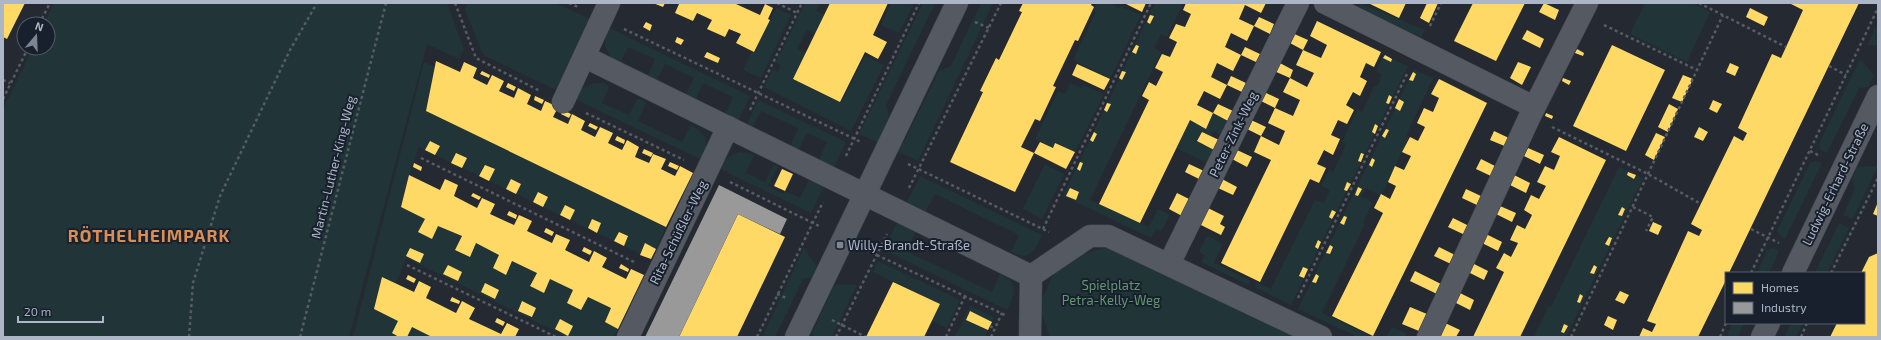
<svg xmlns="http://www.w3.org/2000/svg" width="1881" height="340" font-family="'Exo 2',sans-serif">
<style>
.green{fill:#213438}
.homes{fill:#ffd966}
.industry{fill:#999}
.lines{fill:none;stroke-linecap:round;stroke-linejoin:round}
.pedestrian-casing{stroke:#41454c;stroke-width:23}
.minor-casing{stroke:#41454c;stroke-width:23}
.path{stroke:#565c64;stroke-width:2.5;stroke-dasharray:3 3;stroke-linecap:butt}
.pedestrian{stroke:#545962;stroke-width:22}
.minor{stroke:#545962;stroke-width:22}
.poi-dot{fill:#7d8592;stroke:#18202d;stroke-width:1.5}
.labels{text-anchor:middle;stroke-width:4;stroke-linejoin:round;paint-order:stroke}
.street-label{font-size:13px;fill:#acb6c6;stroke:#18202d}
.poi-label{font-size:13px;fill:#acb6c6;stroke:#18202d;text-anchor:start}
.park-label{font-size:13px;fill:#63976f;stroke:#18202d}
.district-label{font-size:17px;font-weight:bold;letter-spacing:1px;fill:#da8e53;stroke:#18202d}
</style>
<rect width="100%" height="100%" fill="#252a32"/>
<!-- green -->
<g class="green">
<polygon points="54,3 447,3 464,49 459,59 427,44 349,337 3,337 3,109 33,48 48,48 48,24 44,24"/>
<polygon points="468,3 555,3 590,19 556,90 483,55 465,10"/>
<polygon points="805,3 820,3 816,11 824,15 815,34 807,30 797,49 806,53 793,79 841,103 865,56 884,65 851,131 764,87 773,69 778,72 781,65 776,62"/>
<polygon points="891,3 914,3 899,33 881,25"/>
<polygon points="923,3 935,3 886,105 889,117 882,132 884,137 881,144 859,134"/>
<polygon points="981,3 993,3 918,161 896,151 899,144 904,142 939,71 951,66"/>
<polygon points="1097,3 1113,3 1113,5 1119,8 1120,6 1141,15 1110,79 1073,60 1096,12 1093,11"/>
<polygon points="1155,3 1183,3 1167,37 1161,34 1154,48 1161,52 1090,200 1149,227 1158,209 1170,215 1161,231 1156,229 1151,238 1063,196"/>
<polygon points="1360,3 1425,30 1421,38 1359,7"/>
<polygon points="1645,3 1692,3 1710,12 1687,62 1630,34"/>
<polygon points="776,8 791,15 761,78 743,70 752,51 755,52"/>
<polygon points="1878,23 1878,45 1867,45"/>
<path d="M607,27L750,96L738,122L725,115L733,97L703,83L695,101L685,96L694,78L665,64L656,82L647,78L655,59L628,47L620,64C604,54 603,45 607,27Z"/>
<polygon points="1384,55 1408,66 1291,305 1255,287 1257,283 1271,289 1315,200 1324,203 1330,190 1321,186 1329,170 1333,172 1346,144 1342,142 1357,110 1362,112 1374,86 1377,87 1382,74 1376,71"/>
<polygon points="1860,59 1874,75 1868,87 1859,88 1827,153 1821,150 1819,144"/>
<polygon points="424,62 436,67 426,111 666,227 651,259 419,147 409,175 401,207 625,315 614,337 567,337 406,258 396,283 382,277 374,309 432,337 353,337"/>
<polygon points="1414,69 1433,78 1406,136 1409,137 1381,196 1366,188 1361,197 1368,199 1372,204 1363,223 1365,224 1322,313 1372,337 1358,337 1298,309"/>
<path d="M594,83H603L609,86L602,103L629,115L638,98L646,103L638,121L682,142L691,125C709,135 708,144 704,161L575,99L581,89Z"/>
<polygon points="1070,83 1081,88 1083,85 1104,94 1075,152 1055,143 1053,148 1035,139 1058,91 1065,94"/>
<polygon points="758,100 846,142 833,169 818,162 827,142 807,133 798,151 790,147 798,128 761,111 752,128 746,126"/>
<polygon points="1213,113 1228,121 1221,135 1213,131 1211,136 1202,132 1197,141 1214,150 1207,163 1176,148 1190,120 1206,129"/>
<path d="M740,152L754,155L746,173L765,182L773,165L778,167L768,186L783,194L785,191L800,198L809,180L824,187L811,213L720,169C724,160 730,154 740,152Z"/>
<polygon points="1816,161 1822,163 1785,239 1780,236 1777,231 1810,163"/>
<polygon points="1045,164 1064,174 1042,219 1023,209"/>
<polygon points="1878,166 1853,219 1843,215 1855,189 1852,179 1857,167"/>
<polygon points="1619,167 1643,178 1566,337 1534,337 1548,307 1551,307"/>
<path d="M920,176L1042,235C1035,251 1029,262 1011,252L1019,235L935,194L925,213L906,204Z"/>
<path d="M897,222L916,231L906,251L992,292L1000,274C1020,284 1015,294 1007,310L884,250Z"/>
<polygon points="1839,223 1849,228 1827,273 1815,273"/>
<polygon points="1207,236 1223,244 1214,263 1250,280 1248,285 1201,262 1205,255 1199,252"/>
<polygon points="1115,244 1308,337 1050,337 1039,306 1059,262"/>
<polygon points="804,248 817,267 812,278 803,279 775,337 762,337"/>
<polygon points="1774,248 1779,251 1769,273 1757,273 1767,250"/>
<polygon points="878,261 960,300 947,328 932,321 940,304 873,272"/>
<polygon points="835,284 857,285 832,337 814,337 812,333"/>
<polygon points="970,306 994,317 992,322 970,311 966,320 988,330 985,337 955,337"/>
<polygon points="1733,323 1744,323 1738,337 1729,337 1728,333"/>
<polygon points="1791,323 1803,323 1796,337 1785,337"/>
<polygon points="1392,327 1406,333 1405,337 1386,337"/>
</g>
<!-- homes -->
<g class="homes">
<polygon points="3,3 25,3 7,39 3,37"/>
<polygon points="653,3 665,3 663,7"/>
<polygon points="677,3 737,3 736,4 760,15 765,4 773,8 768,19 770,20 754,52 736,43 741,34 729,29 725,37 707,29 712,20 697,13 693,21 675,13 679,4"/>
<polygon points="830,3 888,3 873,35 887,42 878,59 865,52 840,102 793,79"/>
<polygon points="1023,3 1092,3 1091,5 1094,7 1078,41 1075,40 1053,86 1056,87 1040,121 1035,119 1021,147 1034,153 1015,192 950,162 983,92 980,91 996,58 999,60 1022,12 1019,11"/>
<polygon points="1124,3 1146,3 1142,12"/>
<polygon points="1186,3 1266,3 1261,13 1245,5 1239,19 1254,26 1259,17 1274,24 1270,34 1254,26 1247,41 1231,33 1225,47 1241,55 1233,71 1217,63 1211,77 1227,85 1220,99 1204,91 1197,105 1213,113 1206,129 1190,120 1140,223 1099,204 1149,100 1142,96 1149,82 1156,86 1163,72 1155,68 1162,54 1170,57 1177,42 1169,38 1176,24 1185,27 1191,14 1183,10"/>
<polygon points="1368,3 1406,3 1399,18"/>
<polygon points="1427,3 1438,3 1429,23 1420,18"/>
<polygon points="1473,3 1525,3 1496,61 1454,41"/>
<polygon points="1544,3 1559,10 1555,20 1539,12"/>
<polygon points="1789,3 1859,3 1729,273 1726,273 1726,280 1698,337 1639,337 1643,328 1652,332 1656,324 1647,321 1688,231 1699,236 1702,230 1691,224 1734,136 1743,141 1747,133 1738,128 1772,54 1781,58 1803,10"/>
<polygon points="1750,8 1768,17 1764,26 1746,17"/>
<polygon points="1150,15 1154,16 1150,24 1147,22"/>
<polygon points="1317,21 1381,52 1374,67 1366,63 1360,77 1367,81 1360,96 1353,92 1346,105 1354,110 1347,124 1338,120 1331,135 1340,139 1333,155 1324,150 1317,164 1326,168 1319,183 1310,179 1260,282 1221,263 1271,160 1254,152 1261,136 1279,145 1285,131 1268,123 1275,108 1293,116 1300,100 1283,92 1290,78 1307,87 1314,73 1296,65 1303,50 1321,58 1327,45 1310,36"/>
<polygon points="646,22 652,25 650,31 643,27"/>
<polygon points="1527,30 1544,39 1540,48 1522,39"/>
<polygon points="1292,33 1308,40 1303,50 1288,42"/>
<polygon points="677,37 684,40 681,45 675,42"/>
<polygon points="1136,45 1139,46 1136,54 1132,52"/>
<polygon points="1612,45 1665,70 1626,151 1573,126"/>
<polygon points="1245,47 1260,54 1256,62 1241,55"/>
<polygon points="1577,49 1584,53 1583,56 1575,53"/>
<polygon points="707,52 720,58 718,63 704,57"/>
<polygon points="1385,55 1392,59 1391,62 1383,58"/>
<polygon points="436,61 460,72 464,62 477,68 473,78 487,85 492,75 504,81 499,91 514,98 518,88 531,95 527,104 541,111 545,101 558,107 553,117 568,124 572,114 585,121 581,130 595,137 600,127 613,133 608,143 622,150 627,140 639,147 635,157 649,163 653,154 666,159 661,169 675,176 680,166 693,173 666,227 426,111"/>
<polygon points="1278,62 1293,70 1290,78 1274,71"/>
<polygon points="1518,62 1531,67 1522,85 1510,78"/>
<polygon points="1730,63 1739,67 1735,76 1726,72"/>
<polygon points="1077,64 1110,79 1104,90 1072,75"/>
<polygon points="482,71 490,75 489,78 480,74"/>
<polygon points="1122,71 1126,72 1122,80 1119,78"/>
<polygon points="1413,72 1416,74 1413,81 1409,80"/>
<polygon points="1683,75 1693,79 1682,102 1672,98"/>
<polygon points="1231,76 1246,83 1242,92 1227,85"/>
<polygon points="1563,78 1571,81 1569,85 1562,81"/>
<polygon points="1439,79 1487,103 1373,336 1332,316 1383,213 1374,208 1381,194 1390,199 1396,186 1388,182 1395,166 1404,170 1411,156 1402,152 1410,137 1418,141 1425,127 1417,123 1424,108 1433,112 1439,98 1431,94"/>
<polygon points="508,83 516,87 514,91 506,87"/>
<polygon points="1264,92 1279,99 1275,108 1259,100"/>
<polygon points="1389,95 1392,97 1389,104 1386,103"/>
<polygon points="535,96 544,100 542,104 534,100"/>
<polygon points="1399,99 1404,102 1400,111 1395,108"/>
<polygon points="1713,100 1722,104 1717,113 1709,109"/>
<polygon points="1107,103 1111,104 1107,112 1104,110"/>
<polygon points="1218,104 1233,111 1228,121 1213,113"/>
<polygon points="1669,104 1678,109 1668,132 1658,127"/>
<polygon points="563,110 571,114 569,118 561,114"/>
<polygon points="1546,113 1553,116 1552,119 1545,116"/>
<polygon points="1249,119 1266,127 1261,136 1245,128"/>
<polygon points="590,123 598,127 596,130 588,126"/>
<polygon points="1375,124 1378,126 1375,134 1372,132"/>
<polygon points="1699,127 1708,132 1703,141 1694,137"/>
<polygon points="1386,129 1389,130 1385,138 1382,136"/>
<polygon points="1494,131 1511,139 1507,147 1490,140"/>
<polygon points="1094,132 1097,134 1093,142 1090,140"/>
<polygon points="1202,132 1219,140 1214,150 1197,141"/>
<polygon points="1656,133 1665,137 1654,160 1645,155"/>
<polygon points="617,136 625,140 624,144 615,140"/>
<polygon points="1559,137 1606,160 1520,337 1473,337 1504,272 1496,268 1504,253 1511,257 1518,243 1510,240 1517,225 1525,229 1532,215 1524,210 1531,195 1539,199 1546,186 1537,182 1545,166 1554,170 1560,156 1551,152"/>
<polygon points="430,141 440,146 435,155 425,150"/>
<polygon points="1040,142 1053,148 1055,143 1075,152 1066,169 1034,153"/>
<polygon points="1528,148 1544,155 1540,164 1524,156"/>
<polygon points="644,149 653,153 651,157 642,153"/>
<polygon points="1237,150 1252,157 1247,167 1232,159"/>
<polygon points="456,153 467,158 462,168 451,163"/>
<polygon points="1361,153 1364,154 1361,162 1358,161"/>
<polygon points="1372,158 1375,160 1372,167 1369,165"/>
<polygon points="1481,159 1497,167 1493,177 1476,169"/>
<polygon points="670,162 679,166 677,170 668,166"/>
<polygon points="1080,162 1083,163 1080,171 1077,169"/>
<polygon points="414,163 422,167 421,171 413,167"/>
<polygon points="1189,164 1204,171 1199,179 1185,172"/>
<polygon points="485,165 495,169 489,181 479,176"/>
<polygon points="782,169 793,174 785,191 774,186"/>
<polygon points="1628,172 1636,175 1634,179 1627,175"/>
<polygon points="409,175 440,190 445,179 458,185 454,196 477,208 482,198 495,204 490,214 514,225 519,215 532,221 527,231 552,243 556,234 570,240 565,250 589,262 594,251 607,258 602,267 626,279 631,269 644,275 618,329 605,322 611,308 588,297 581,310 567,303 573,290 550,279 544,293 530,286 537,273 512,261 506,275 493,268 499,255 476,243 470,257 455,250 462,236 438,226 432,239 418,232 425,219 401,207"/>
<polygon points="1514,175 1530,183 1526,193 1510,185"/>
<polygon points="511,179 521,184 516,194 506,189"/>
<polygon points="1222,179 1237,187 1233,195 1218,188"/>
<polygon points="1347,182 1351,184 1347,191 1344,190"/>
<polygon points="1358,187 1362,189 1358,196 1355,195"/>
<polygon points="1070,188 1079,192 1076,200 1066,196"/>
<polygon points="1466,189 1483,197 1479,206 1462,198"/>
<polygon points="538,192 548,197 543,207 533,202"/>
<polygon points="473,193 481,197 479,200 471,196"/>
<polygon points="1177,193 1191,200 1182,216 1169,209"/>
<polygon points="1878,202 1878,216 1873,214"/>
<polygon points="565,205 575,210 570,220 560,215"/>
<polygon points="1500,206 1516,213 1512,222 1496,214"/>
<polygon points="1622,207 1625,209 1622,216 1618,215"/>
<polygon points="1208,208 1224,216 1220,224 1225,227 1221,235 1199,224"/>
<polygon points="1332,210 1336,212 1332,219 1329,217"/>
<polygon points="509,211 517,215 516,219 507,215"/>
<polygon points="738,214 785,237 737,337 679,337"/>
<polygon points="1344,216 1347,217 1344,225 1340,223"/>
<polygon points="1453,218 1469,226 1465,235 1448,227"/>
<polygon points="592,219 601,223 597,233 588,228"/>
<polygon points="1653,222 1662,226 1658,235 1649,231"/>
<polygon points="546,228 554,232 552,236 544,232"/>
<polygon points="619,232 628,236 624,246 614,241"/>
<polygon points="1486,234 1502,242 1498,251 1482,243"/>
<polygon points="1609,237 1612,238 1609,246 1605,244"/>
<polygon points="1318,240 1321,242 1318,249 1315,247"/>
<polygon points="645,243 656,249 651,259 640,255"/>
<polygon points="1330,245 1333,247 1330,254 1326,253"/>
<polygon points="584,247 592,251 590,255 582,251"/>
<polygon points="1439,247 1455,255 1451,264 1434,256"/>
<polygon points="410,248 424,254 420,263 406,256"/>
<polygon points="1878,253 1878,337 1830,337 1837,323 1864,323 1864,273 1861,273 1869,257"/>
<polygon points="1472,263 1488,271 1484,280 1468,272"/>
<polygon points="621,264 629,269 628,272 619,268"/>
<polygon points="448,265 462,272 458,281 443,274"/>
<polygon points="1594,265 1597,267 1594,274 1590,273"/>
<polygon points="1303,267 1308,269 1304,278 1299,276"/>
<polygon points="1415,271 1441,284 1437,294 1410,281"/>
<polygon points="1316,274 1319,276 1316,283 1312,282"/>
<polygon points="408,275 416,279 414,283 406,279"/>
<polygon points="382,277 414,292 419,281 431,287 426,298 456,313 462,301 475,308 469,319 501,334 507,323 519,329 515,337 432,337 412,327 407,337 399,337 392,333 398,321 374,309"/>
<polygon points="893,282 940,304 924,337 866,337"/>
<polygon points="485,283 499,290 495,299 481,292"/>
<polygon points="1620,291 1629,295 1624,304 1615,300"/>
<polygon points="1458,292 1474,300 1470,310 1454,302"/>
<polygon points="1580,294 1583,296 1580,303 1577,302"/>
<polygon points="452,297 460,301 459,304 450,301"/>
<polygon points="522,301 536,308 532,317 518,311"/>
<polygon points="1410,307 1427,314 1419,331 1402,324"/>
<polygon points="970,311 992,322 988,330 966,320"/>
<polygon points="1608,316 1617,320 1613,330 1604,325"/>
<polygon points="497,318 505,322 503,326 495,322"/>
<polygon points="560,319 573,326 568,336 555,329"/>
<polygon points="1443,322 1460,330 1456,337 1436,337"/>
<polygon points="1564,324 1568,326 1564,333 1561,332"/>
</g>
<!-- industry -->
<polygon class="industry" points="719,185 787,219 780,234 738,214 679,337 645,337"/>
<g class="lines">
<!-- pedestrian casing -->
<g class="pedestrian-casing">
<g id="pedestrian">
<polyline points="1325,3 1534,107"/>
<polyline points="1169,264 1298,3"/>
<polyline points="628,337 728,127"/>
<polyline points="1428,337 1530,116 1587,3"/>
</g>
</g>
<!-- minor casing -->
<g class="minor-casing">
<g id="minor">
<polyline points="585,57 1031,276 1090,236 1108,236 1321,337"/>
<polyline points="563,102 609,3"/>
<polyline points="1793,273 1878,96"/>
<polyline points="796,337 957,3"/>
<polyline points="1030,337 1031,276"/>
<polyline points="1762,337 1769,323"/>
</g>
</g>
<!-- path -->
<g class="path">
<polyline points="455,3 476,58 540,91"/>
<polyline points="569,3 578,7"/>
<polyline points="777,3 797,13"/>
<polyline points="1699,3 1786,47"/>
<polyline points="975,22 989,28"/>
<polyline points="39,24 50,3"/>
<polyline points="1604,25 1697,70"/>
<polyline points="1430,26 1441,3"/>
<polyline points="624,29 861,142"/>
<polyline points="1829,66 1846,75"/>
<polyline points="3,80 10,83"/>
<polyline points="3,99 28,48"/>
<polyline points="750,110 802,3"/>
<polyline points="586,113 684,160"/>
<polyline points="1552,127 1648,174 1701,204"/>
<polyline points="1810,151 1820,156"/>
<polyline points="846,156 919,3"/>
<polyline points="421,158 634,262"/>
<polyline points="908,164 1049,232"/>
<polyline points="730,182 821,227"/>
<polyline points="909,188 1001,3"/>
<polyline points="1633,207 1653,217 1646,231"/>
<polyline points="1043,229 1151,3"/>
<polyline points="1751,229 1779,243"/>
<polyline points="866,250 1005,315"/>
<polyline points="407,265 556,337"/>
<polyline points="1751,273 1878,8"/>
<polyline points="1831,273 1878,178"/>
<polyline points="777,294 786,298"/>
<polyline points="1298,298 1408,72"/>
<polyline points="832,320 866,337"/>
<polyline points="990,326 995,329"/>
<polyline points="189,337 193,283 220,196 290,50 317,3"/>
<polyline points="300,337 386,3"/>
<polyline points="757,337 823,202"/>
<polyline points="836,337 887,234"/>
<polyline points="946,337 965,296"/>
<polyline points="991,337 1002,313"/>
<polyline points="1571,337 1723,15"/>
<polyline points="1720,337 1726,323"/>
<polyline points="1801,337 1807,323"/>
</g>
<!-- pedestrian -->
<use href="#pedestrian" class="pedestrian"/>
<!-- minor -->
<use href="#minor" class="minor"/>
</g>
<!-- markers -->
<rect class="poi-dot" x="836" y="241" width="8" height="8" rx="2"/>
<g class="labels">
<!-- street labels -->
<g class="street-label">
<text transform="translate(1233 134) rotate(-64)" y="5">Peter-Zink-Weg</text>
<text transform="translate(333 167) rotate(-76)" y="5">Martin-Luther-King-Weg</text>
<text transform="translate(1835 184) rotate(-64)" y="5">Ludwig-Erhard-Straße</text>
<text transform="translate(678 232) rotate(-64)" y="5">Rita-Schüßler-Weg</text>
</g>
<!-- poi labels -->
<g class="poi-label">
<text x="848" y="250">Willy-Brandt-Straße</text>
</g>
<!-- park labels -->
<g class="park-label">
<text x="1111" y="290">Spielplatz<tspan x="1111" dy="15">Petra-Kelly-Weg</tspan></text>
</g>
<!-- district labels -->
<g class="district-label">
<text x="149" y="242">RÖTHELHEIMPARK</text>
</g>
</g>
<!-- border -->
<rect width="1881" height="340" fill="none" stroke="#acb6c6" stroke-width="8"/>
<!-- legend -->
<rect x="1725" y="272" width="140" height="52" fill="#18202d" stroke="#535c6a"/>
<rect x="1733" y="282" width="20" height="12" fill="#ffd966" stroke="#535c6a"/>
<text x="1761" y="292" font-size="12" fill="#acb6c6">Homes</text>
<rect x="1733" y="302" width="20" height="12" fill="#999999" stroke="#535c6a"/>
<text x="1761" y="312" font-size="12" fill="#acb6c6">Industry</text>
<!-- north arrow -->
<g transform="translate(36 36) rotate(19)"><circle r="19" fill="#18202d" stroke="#535c6a"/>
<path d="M0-3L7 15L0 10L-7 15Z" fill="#7d8592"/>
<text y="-6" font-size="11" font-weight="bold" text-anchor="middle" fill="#acb6c6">N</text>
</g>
<!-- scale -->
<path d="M18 316v6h85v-6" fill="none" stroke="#acb6c6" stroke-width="2"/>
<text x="24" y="316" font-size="12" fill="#acb6c6" stroke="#18202d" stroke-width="3" paint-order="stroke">20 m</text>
</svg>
